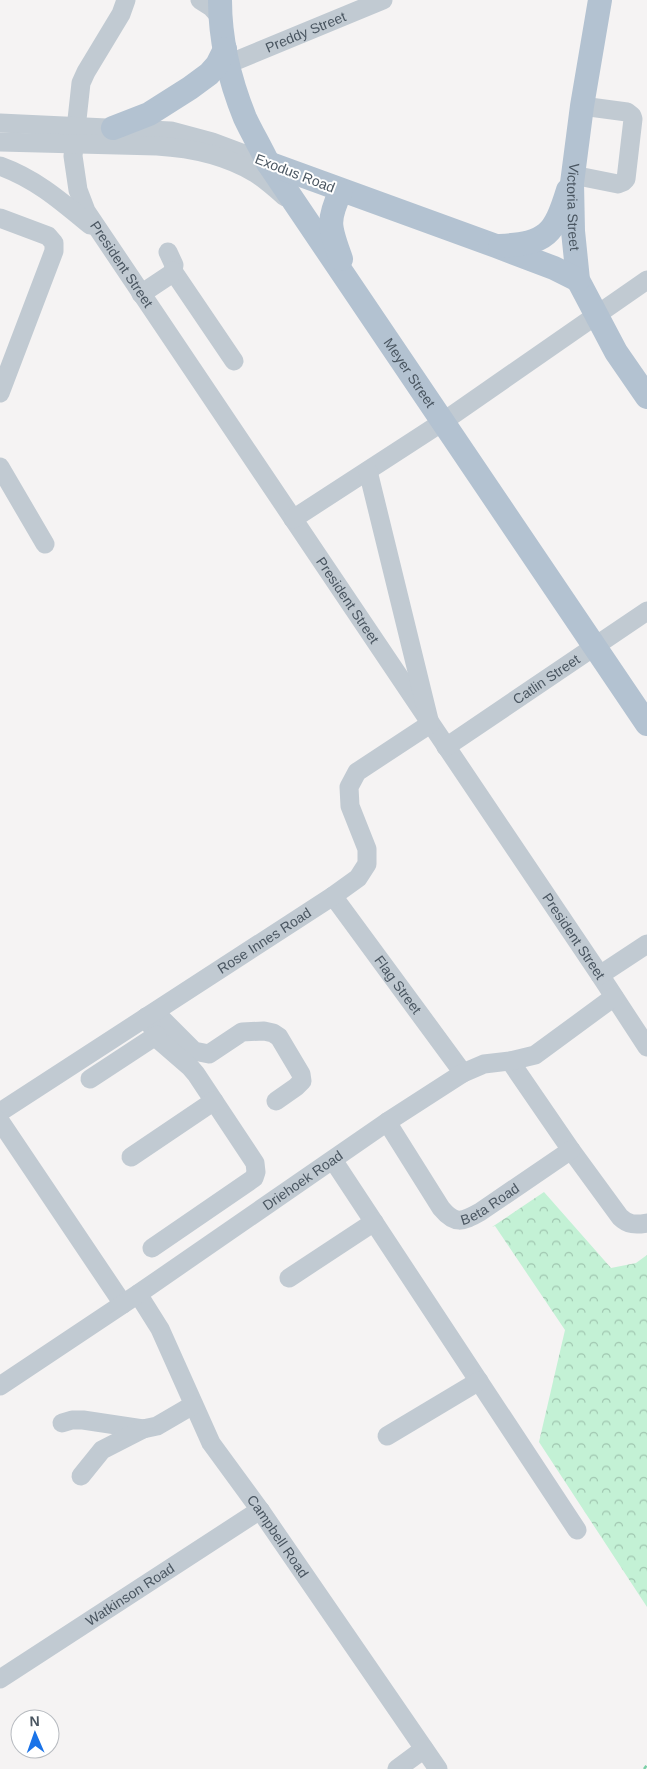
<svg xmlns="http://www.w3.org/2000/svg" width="647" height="1769" font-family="Helvetica,sans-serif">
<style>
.park{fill:url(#park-crowns)}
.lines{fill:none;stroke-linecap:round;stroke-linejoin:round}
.path{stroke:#7ad0a6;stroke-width:2.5;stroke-dasharray:4 2.5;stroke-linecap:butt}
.minor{stroke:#c1cad2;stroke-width:19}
.major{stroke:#b3c2d1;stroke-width:24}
.labels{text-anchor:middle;stroke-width:4;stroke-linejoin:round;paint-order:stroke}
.street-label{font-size:14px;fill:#4a5661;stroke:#fff}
</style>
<defs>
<pattern id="park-crowns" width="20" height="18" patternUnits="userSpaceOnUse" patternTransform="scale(1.25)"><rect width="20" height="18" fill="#c3f1d5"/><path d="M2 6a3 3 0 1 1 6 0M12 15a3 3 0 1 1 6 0" fill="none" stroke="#a0c6b0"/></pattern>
</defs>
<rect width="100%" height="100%" fill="#f5f3f3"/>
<!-- park -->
<polygon class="park" points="544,1192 611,1268 636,1263 647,1255 647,1607 539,1442 565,1330 495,1226 492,1227"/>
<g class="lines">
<!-- path -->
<polyline class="path" points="644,1769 647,1765"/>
<!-- minor -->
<g class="minor">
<path id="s1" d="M126,0L121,14L86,72L81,83L73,156L78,190L86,211L600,975L647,1047"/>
<polyline points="200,0 211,7 220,17"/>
<path id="s2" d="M228,64L383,0"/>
<polyline points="0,123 171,131 212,142 268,163"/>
<path d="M0,142L157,146C191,148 225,155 255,173C266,180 276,189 285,197"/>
<path d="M0,166C36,179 61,201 90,225"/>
<polyline points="573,175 618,184 623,182 626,179 633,119 632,116 627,112 582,106"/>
<polyline points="0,218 48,236 54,243 54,251 0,393"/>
<polyline points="168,252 174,265 173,271 234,361"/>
<polyline points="141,294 171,274 173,271"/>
<polyline points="0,467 45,544"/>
<polyline points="293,519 444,421 647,280"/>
<path id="s3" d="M446,747L647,611"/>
<path id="s4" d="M333,896L463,1073"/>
<polyline points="600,975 647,944"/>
<polyline points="155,1012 194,1051 209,1054 242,1032 264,1031 273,1033 279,1037 301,1074 302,1081 296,1087 276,1101"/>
<polyline points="146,1017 160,1041 190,1067 196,1074 255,1163 256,1172 254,1178 152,1248"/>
<path d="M510,1061L571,1150L620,1217C628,1225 636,1225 647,1223"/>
<polyline points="90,1079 157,1035"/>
<path id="s5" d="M0,1112L333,896L358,878L367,864V849L350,806L349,787L357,772L430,724L368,471"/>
<polyline points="0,1121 123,1304"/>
<path id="s6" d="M387,1122L441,1208C455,1225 462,1222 480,1212L571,1150"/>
<polyline points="131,1157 214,1101"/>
<polyline points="333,1160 577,1530"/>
<polyline points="289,1278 374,1222"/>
<path id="s7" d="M138,1294L160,1329L211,1443L260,1510L438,1769"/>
<path id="s8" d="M0,1386L138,1294L387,1122L463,1073L484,1064L510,1061L535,1055L614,997"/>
<polyline points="62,1423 72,1420 83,1420 143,1429 157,1426 193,1405"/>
<polyline points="387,1436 479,1381"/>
<polyline points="81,1476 102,1450 143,1429"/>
<path id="s9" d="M0,1679L260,1510"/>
<polyline points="397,1769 424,1749"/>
</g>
<!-- major -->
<g class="major">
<path id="s10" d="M220,0C220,40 230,81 245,118C252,133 261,148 268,163L647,724"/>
<path id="s11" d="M600,0L582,106L572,183L573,231L578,280L616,352L647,397"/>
<polyline points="113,128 149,114 190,88 209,74 217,65 225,49"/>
<polyline points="268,163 496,246 554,268 578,280"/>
<path d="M500,246C547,243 554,235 568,190"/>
<path d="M341,259C330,228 326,222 341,191"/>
</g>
</g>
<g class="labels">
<!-- street labels -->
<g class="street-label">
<text dy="5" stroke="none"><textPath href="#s2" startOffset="84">Preddy Street</textPath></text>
<text transform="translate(295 173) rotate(21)" y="5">Exodus Road</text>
<text dy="5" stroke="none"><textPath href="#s11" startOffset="209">Victoria Street</textPath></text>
<text dy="5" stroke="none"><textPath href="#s1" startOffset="289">President Street</textPath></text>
<text dy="5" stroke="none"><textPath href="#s10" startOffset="425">Meyer Street</textPath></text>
<text dy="5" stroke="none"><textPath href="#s1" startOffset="694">President Street</textPath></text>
<text dy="5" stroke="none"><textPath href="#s3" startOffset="121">Catlin Street</textPath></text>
<text dy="5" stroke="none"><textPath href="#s1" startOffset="1099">President Street</textPath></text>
<text dy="5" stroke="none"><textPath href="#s5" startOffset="315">Rose Innes Road</textPath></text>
<text dy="5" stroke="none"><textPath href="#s4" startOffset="110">Flag Street</textPath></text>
<text dy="5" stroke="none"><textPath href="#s8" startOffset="366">Driehoek Road</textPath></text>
<text dy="5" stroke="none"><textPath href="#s6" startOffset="159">Beta Road</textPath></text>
<text dy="5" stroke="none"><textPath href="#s7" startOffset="281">Campbell Road</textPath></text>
<text dy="5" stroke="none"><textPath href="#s9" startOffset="155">Watkinson Road</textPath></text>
</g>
</g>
<!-- north arrow -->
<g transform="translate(35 1734) rotate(358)"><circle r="24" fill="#ffffff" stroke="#b7bbc0"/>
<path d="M0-4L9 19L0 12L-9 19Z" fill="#1a73e8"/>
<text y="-8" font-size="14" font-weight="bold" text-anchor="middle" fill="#4a5661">N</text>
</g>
</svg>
